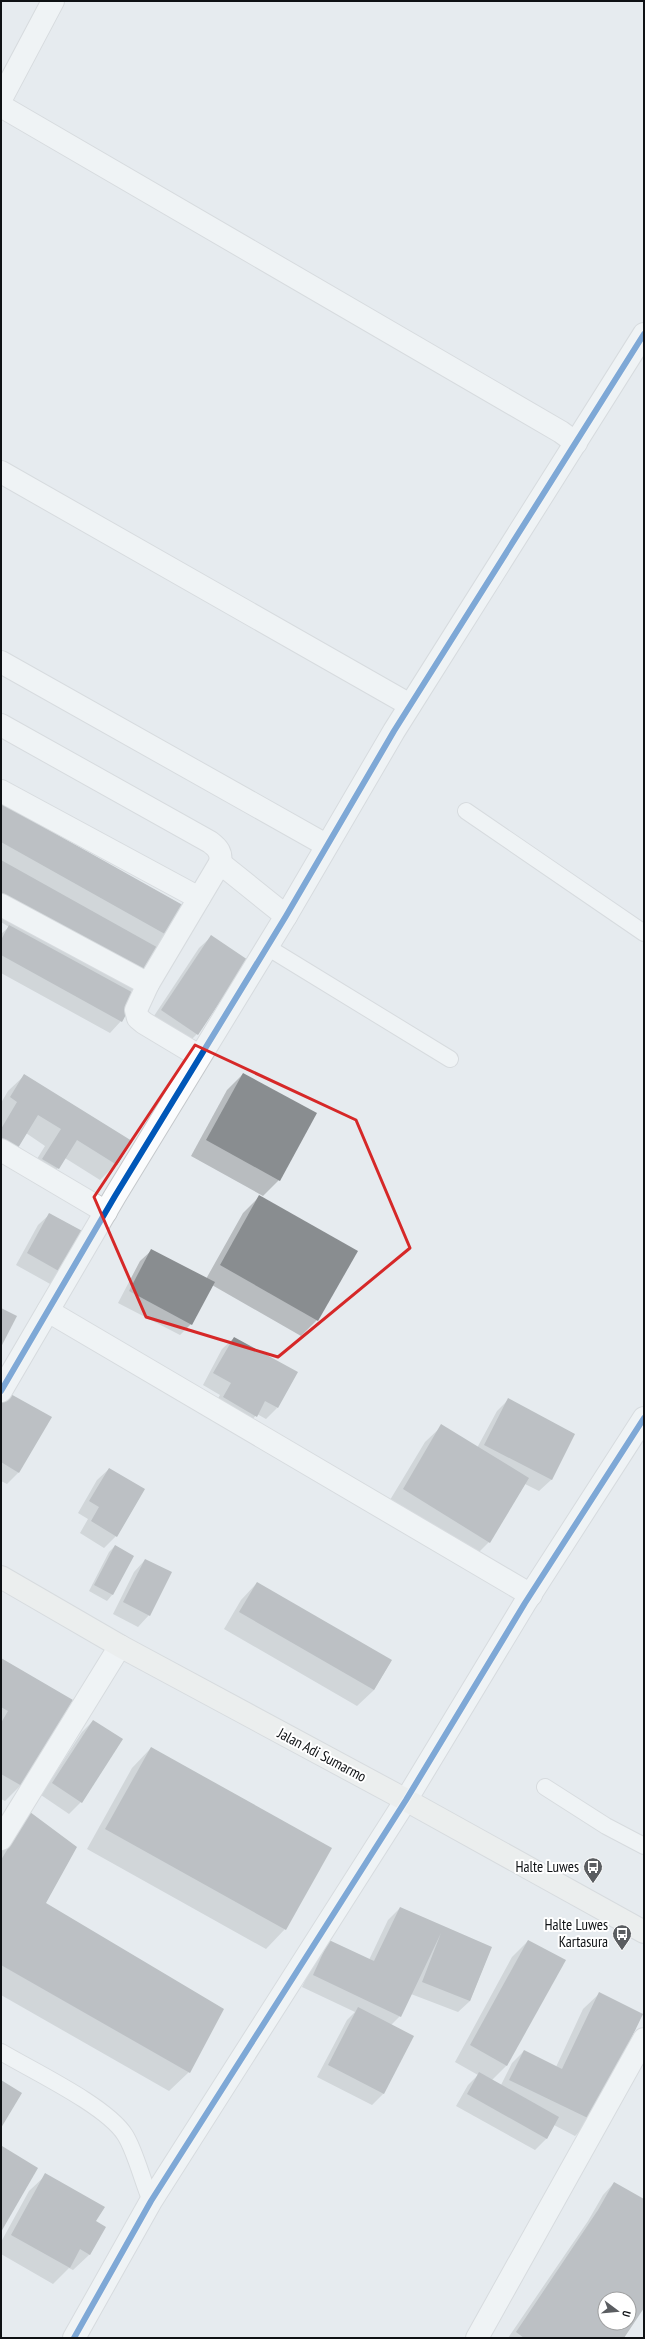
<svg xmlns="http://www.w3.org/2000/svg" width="645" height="2339" font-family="'PT Sans Narrow',sans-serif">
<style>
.shadow{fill:#0003;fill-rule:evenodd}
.building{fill:#898d90;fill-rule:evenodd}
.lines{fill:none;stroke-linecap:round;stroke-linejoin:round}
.service-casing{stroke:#c5c8cb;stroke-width:18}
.minor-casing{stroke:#c5c8cb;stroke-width:24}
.tertiary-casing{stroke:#c5c8cb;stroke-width:24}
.secondary-casing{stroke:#c5c8cb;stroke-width:24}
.service{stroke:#fbfcfd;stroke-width:16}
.minor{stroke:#fbfcfd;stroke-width:22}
.tertiary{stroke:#fbfcfd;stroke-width:22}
.secondary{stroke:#f2f1ed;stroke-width:22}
.cycleway-casing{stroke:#fff;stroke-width:8}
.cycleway{stroke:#0057b8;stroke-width:6}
.marked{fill:none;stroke:#d62828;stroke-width:3;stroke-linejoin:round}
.labels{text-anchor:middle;stroke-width:4;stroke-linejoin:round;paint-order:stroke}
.street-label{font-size:15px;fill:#0e1114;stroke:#fff}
.poi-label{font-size:15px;fill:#0e1114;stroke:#fff;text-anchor:end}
</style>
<rect width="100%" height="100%" fill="#e6ebef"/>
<!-- shadow -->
<g class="shadow">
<polygon points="1,804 187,908 145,977 130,993 121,1021 110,1033 1,973 1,934 9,927 1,922"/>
<polygon points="211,937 197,1034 186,1045 150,1022 199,948"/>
<polygon points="243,1074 279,1180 263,1196 191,1156 227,1090"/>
<polygon points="25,1075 116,1164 100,1180 65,1158 58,1168 42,1185 27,1175 45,1146 26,1133 17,1147 1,1163 1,1103 8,1091"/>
<polygon points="259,1197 317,1320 301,1336 212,1285 191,1324 180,1335 118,1303 140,1261 152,1250 206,1279 243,1213"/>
<polygon points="50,1214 85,1233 52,1285 16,1265 38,1225"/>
<polygon points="234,1338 277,1408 266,1419 257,1414 245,1428 212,1409 220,1395 203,1385 222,1349"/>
<polygon points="7,1393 18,1473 7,1484 1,1481 1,1399"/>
<polygon points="508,1400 574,1434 551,1480 539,1491 525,1484 489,1542 473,1558 387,1505 425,1442 442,1426 477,1448 497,1411"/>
<polygon points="109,1469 116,1536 104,1548 80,1533 88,1519 78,1513 97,1480"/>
<polygon points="115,1546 133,1556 112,1595 107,1601 89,1591 109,1552"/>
<polygon points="145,1560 149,1615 138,1627 113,1614 134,1572"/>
<polygon points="257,1583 391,1661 374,1690 357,1706 224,1629 241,1600"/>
<polygon points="1,1659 21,1785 5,1801 1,1799"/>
<polygon points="93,1721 122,1739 81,1802 69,1814 41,1795 82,1732"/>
<polygon points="151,1748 285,1929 266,1949 87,1849 132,1768"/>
<polygon points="11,1833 45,1903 189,2072 169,2091 1,1995 1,1849"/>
<polygon points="400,1908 491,1948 470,2001 458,2012 411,1994 400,2016 391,2025 384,2093 372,2105 317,2077 347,2020 355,2012 302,1987 318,1953 329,1942 369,1960 388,1920"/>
<polygon points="528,1941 507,2065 492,2080 501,2085 512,2063 524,2051 556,2067 583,2009 600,1993 591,2120 575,2136 554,2125 547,2138 535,2150 456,2106 468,2085 478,2075 455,2062 512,1957"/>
<polygon points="46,2175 95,2222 90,2254 73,2270 69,2268 53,2284 1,2254 1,2242 29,2191"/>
<path d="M614,2183L644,2201V2306L623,2338H508L588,2221L603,2195ZM605,2299H629V2323H605Z"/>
</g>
<!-- building -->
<g class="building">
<polygon points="1,803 188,908 172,938 1,842"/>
<polygon points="1,860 162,950 146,978 1,897"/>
<polygon points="9,925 137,995 122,1022 1,955 1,940"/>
<polygon points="211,935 248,960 198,1035 161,1010"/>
<polygon points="243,1073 317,1113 280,1181 206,1140"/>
<polygon points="24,1074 132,1141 117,1165 77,1140 59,1169 42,1159 61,1129 38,1115 18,1148 1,1137 1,1129 17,1102 10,1097"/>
<polygon points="259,1195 358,1251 318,1321 220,1265"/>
<polygon points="49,1213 86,1233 64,1274 27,1253"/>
<polygon points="151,1249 215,1282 192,1325 129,1291"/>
<polygon points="1,1308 17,1316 1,1347"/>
<polygon points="234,1337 298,1372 278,1408 265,1401 257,1417 223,1397 231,1383 213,1373"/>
<polygon points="7,1392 52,1417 19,1473 1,1462 1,1403"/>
<polygon points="508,1398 575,1434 552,1480 484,1445"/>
<polygon points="441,1424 529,1478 490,1543 403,1489"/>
<polygon points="109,1468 145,1489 117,1537 91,1521 99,1507 89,1501"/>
<polygon points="115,1545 134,1556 113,1595 94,1585"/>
<polygon points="145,1559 172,1572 150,1616 123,1602"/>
<polygon points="257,1582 392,1660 374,1690 239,1612"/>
<polygon points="1,1658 73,1700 22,1786 1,1774 1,1723 8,1711 1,1707"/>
<polygon points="93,1720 123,1739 82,1803 52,1783"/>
<polygon points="151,1747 332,1848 286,1930 105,1829"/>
<polygon points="30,1812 77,1847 46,1903 224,2009 190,2073 1,1965 1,1860"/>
<polygon points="400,1907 492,1947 470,2001 422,1982 441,1933 401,2017 313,1975 329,1940 374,1961"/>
<polygon points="528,1940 566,1960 507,2066 470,2045"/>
<polygon points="599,1992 643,2014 592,2120 509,2080 524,2050 562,2069"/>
<polygon points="358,2007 414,2036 384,2094 328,2065"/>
<polygon points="479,2072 559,2117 547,2139 467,2094"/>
<polygon points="1,2080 22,2093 1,2128"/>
<polygon points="2,2146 38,2168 1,2232 1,2147"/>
<polygon points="45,2173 105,2207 96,2221 106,2227 90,2255 80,2249 70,2268 11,2235"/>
<path d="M614,2182L644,2199V2308L624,2338H524L516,2332L598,2210ZM605,2299H629V2323H605Z"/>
</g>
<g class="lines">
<!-- service casing -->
<g class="service-casing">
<g id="service">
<polyline points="466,811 644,933"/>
<polyline points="267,947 450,1059"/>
<polyline points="545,1787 606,1826 644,1846"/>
<path d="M1,2052C33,2071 107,2106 125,2135C135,2150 143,2183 151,2201"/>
</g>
</g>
<!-- minor casing -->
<g class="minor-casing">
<g id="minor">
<polyline points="1,99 53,1"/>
<polyline points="1,106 561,432 576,443"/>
<polyline points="1,472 410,705"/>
<polyline points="1,662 326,845"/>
<path d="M1,725L210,842C218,848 222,853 220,863L148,984L136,1010L138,1018L144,1023L199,1056"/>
<polyline points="1,791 199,898"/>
<polyline points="220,863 286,916"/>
<polyline points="1,905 148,984"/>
<polyline points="1,1150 106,1212"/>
<polyline points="48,1311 531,1595"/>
<polyline points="1,1391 115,1196 286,916 394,731 644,334"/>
<polyline points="1,1839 120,1646"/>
<polyline points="74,2338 151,2201 406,1800"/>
<polyline points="477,2338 644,2039"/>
</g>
</g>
<!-- tertiary casing -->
<g class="tertiary-casing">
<polyline id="tertiary" points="406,1800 525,1603 644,1418"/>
</g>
<!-- secondary casing -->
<g class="secondary-casing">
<polyline id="secondary" points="1,1577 120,1646 406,1800 644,1932"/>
</g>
<!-- service -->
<use href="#service" class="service"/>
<!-- minor -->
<use href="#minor" class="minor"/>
<!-- tertiary -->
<use href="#tertiary" class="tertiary"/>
<!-- secondary -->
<use href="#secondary" class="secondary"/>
<!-- cycleway casing -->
<g class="cycleway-casing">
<g id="cycleway">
<polyline points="1,1391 115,1196 286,916 394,731 644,334"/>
<polyline points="74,2338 151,2201 406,1800 525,1603 644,1418"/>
</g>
</g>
<!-- cycleway -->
<use href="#cycleway" class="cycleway"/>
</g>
<!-- marked area -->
<path d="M0 0H645V2339H0ZM195,1045L356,1120L410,1248L278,1357L146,1317L94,1197Z" fill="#e6ebef" fill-opacity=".55" fill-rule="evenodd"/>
<path class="marked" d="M195,1045L356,1120L410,1248L278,1357L146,1317L94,1197Z"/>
<!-- icons -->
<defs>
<g id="bus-pin" transform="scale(1)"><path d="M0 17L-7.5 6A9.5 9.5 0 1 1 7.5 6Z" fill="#5a5d61" stroke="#fff"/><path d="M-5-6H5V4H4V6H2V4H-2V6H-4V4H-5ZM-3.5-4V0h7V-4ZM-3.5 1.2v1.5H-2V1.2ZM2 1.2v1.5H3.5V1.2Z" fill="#fff"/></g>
</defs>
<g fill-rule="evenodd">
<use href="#bus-pin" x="593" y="1867"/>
<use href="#bus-pin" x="622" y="1934"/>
</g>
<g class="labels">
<!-- street labels -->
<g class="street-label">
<text transform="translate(322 1755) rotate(28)" y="5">Jalan Adi Sumarmo</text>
</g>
<!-- poi labels -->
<g class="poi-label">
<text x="579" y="1872">Halte Luwes</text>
<text x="608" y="1930">Halte Luwes<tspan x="608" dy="17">Kartasura</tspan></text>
</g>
</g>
<!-- border -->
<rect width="645" height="2339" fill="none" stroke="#0e1114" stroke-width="4"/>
<!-- north arrow -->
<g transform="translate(617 2311) rotate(106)"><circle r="19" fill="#ffffff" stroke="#9fa0a1"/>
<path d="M0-3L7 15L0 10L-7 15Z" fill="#5a5d61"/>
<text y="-6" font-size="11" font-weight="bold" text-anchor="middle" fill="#0e1114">U</text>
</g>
</svg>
